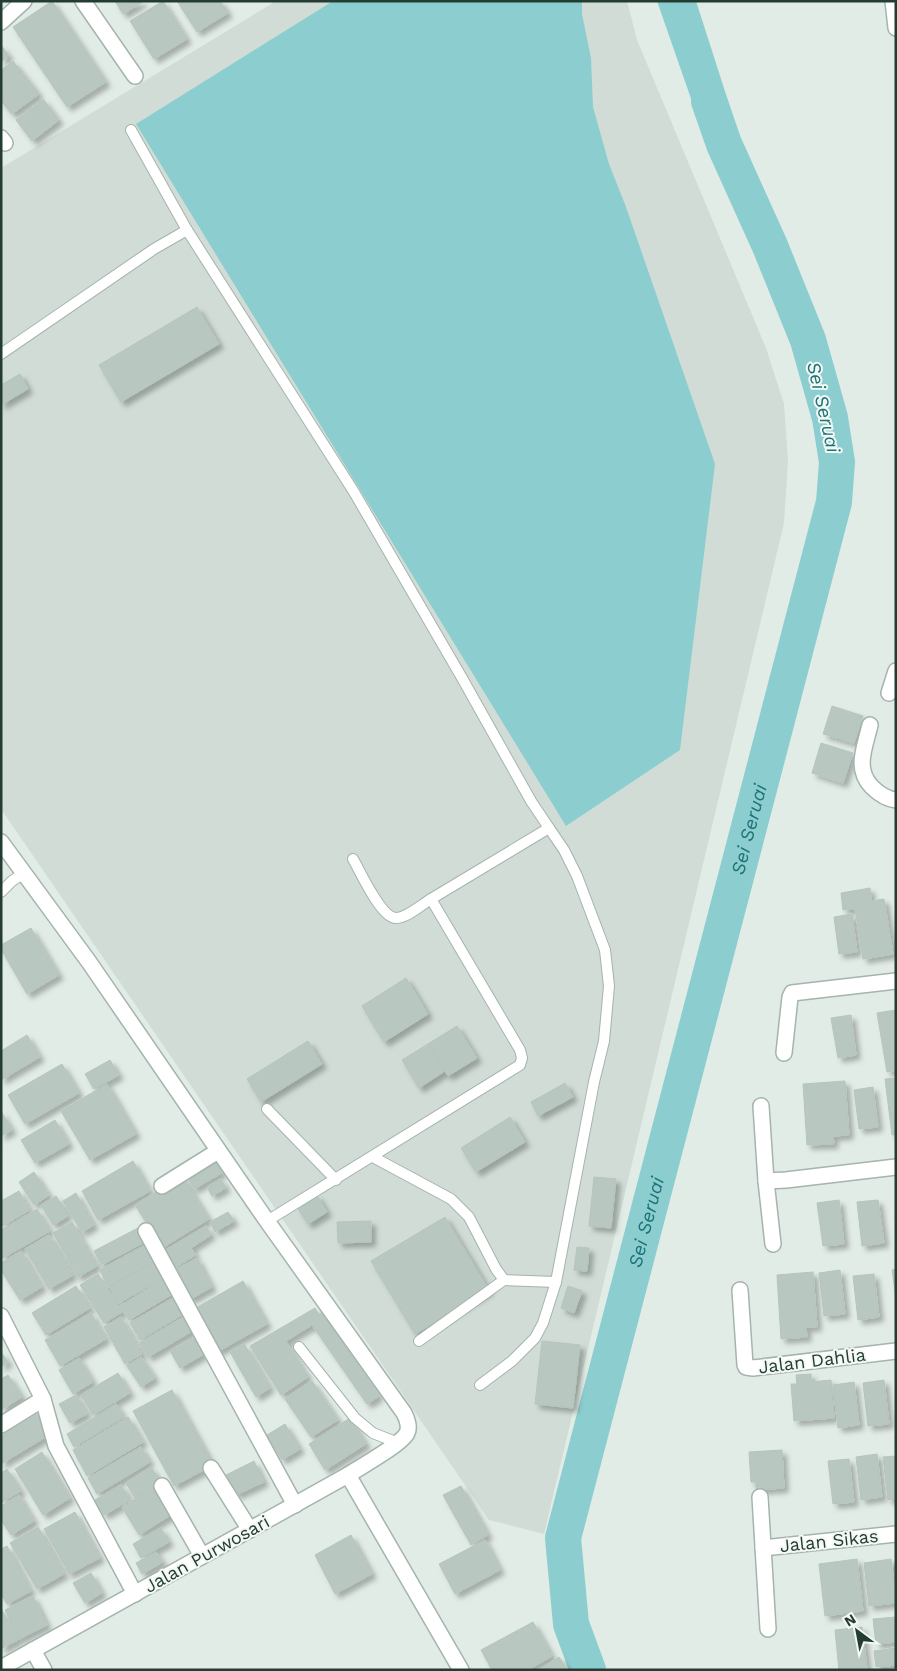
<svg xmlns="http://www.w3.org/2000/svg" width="897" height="1671" font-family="'Work Sans',sans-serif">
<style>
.built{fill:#d0dcd5}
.water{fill:#8cced0}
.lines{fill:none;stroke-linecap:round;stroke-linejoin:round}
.river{stroke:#8cced0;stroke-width:36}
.building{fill:#b8c7bf;stroke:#b5c5bc;filter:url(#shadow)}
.service-casing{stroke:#a5b4ac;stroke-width:12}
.minor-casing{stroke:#a5b4ac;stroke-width:18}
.service{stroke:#fff;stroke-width:10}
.minor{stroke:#fff;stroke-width:15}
.labels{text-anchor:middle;stroke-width:4;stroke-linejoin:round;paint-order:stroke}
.street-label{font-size:18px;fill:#233d32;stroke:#f3f8f5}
.water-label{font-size:19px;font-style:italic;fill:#1e7377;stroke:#f3f8f5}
</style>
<defs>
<filter id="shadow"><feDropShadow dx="4.5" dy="4.5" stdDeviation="2.5" flood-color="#0004"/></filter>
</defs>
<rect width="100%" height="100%" fill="#e2ece6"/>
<!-- built -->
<polygon class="built" points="276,1 627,1 637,40 766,348 784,404 788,461 784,523 544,1534 489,1520 1,809 1,168"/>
<!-- water -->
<g class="water">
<polygon points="333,1 582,1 582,14 591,58 593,107 609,164 626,207 715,464 680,750 566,826 136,124"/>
<polygon points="657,1 696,1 740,138 712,159"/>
</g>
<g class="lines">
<!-- river -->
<path class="river" id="s1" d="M588,1670L571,1624L563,1538L834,502L837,462L830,418L808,340L770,246L724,144L709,101"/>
</g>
<!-- building -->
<g class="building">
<polygon points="52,1 106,82 67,107 13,27"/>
<polygon points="115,1 144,1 123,14"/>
<polygon points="163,1 187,39 154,59 130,21"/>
<polygon points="177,1 220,1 228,13 197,32"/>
<polygon points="1,45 9,56 1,62"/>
<polygon points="13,61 39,94 12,114 1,101 1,70"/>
<polygon points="43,99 59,120 32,141 16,120"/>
<polygon points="197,307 219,344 121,402 99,365"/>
<polygon points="20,374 28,389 1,405 1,385"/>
<polygon points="832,706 863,716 854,743 823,734"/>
<polygon points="821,743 853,753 843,783 812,773"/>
<polygon points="870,888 871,901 884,899 893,954 863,959 855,909 843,910 841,893"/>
<polygon points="852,914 857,952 839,954 834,917"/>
<polygon points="31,928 59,975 27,994 1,949 1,945"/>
<polygon points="406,978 428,1014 384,1042 362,1006"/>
<polygon points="896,1010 896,1070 887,1072 877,1013"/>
<polygon points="851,1015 856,1055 838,1058 831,1018"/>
<polygon points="457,1026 477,1058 448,1076 428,1044"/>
<polygon points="27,1035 40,1057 1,1080 1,1051"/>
<polygon points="308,1041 322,1064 261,1102 247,1079"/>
<polygon points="428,1044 445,1071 419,1088 402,1060"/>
<polygon points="110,1060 119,1075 94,1089 85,1074"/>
<polygon points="62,1064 79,1093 25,1124 8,1095"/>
<polygon points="896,1078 896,1135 892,1135 885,1079"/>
<polygon points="845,1081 849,1135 833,1136 834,1144 807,1145 803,1084"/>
<polygon points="565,1083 573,1097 538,1116 531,1102"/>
<polygon points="107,1084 136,1134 90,1160 61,1111"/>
<polygon points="873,1087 878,1127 859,1129 854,1090"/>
<polygon points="1,1111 12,1130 1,1136"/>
<polygon points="510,1117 525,1142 476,1172 461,1148"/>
<polygon points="55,1120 69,1144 35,1163 21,1140"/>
<polygon points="214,1159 222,1173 194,1189 186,1175"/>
<polygon points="133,1161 150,1191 98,1220 82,1191"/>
<polygon points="34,1172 49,1195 34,1205 19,1182"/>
<polygon points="182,1176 209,1219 162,1248 135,1205"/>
<polygon points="594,1177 616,1179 611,1228 589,1226"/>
<polygon points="221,1179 226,1188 212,1196 207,1187"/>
<polygon points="19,1191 30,1210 1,1227 1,1201"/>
<polygon points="76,1193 94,1225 82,1232 63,1201"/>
<polygon points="317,1195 327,1212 308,1224 297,1207"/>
<polygon points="56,1196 68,1216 53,1225 41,1205"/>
<polygon points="839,1200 844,1244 823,1246 817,1203"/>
<polygon points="878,1200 884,1243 862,1246 857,1202"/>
<polygon points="37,1209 50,1231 1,1259 1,1230"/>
<polygon points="228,1212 234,1221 215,1232 210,1222"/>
<polygon points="445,1217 489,1290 415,1334 371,1261"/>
<polygon points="371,1221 371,1242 338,1243 337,1222"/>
<polygon points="72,1222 97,1266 78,1277 53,1233"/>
<polygon points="206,1226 211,1235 191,1248 196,1255 174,1268 164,1251"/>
<polygon points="138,1228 145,1242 101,1265 94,1251"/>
<polygon points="49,1235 73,1275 49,1289 25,1249"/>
<polygon points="147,1244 156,1260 108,1287 100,1270"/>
<polygon points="577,1247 589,1248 587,1271 574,1270"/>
<polygon points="21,1251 42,1287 20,1300 1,1270 1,1263"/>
<polygon points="197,1258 212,1287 189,1300 173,1271"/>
<polygon points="156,1261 165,1277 119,1303 110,1287"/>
<polygon points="896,1269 896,1298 892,1270"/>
<polygon points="840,1270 845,1314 824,1316 819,1273"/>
<polygon points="813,1272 817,1327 806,1327 807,1337 781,1339 777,1275"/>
<polygon points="98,1274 122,1312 104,1323 80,1285"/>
<polygon points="874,1274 879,1317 858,1320 853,1276"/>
<polygon points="165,1278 174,1293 129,1320 120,1306"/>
<polygon points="243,1281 267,1324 217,1352 194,1309"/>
<polygon points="76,1286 90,1308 46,1335 32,1313"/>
<polygon points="568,1286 582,1291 574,1313 561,1308"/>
<polygon points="175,1297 185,1313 140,1340 130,1323"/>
<polygon points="315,1308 319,1315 322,1313 379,1396 367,1404 312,1325 286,1341 308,1377 281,1395 250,1346"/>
<polygon points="91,1313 106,1339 60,1366 45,1340"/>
<polygon points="185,1316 194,1330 148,1357 139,1343"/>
<polygon points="121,1317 142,1354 125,1364 104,1327"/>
<polygon points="195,1337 204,1354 180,1368 170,1351"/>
<polygon points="542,1341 580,1345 573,1408 535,1404"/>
<polygon points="244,1344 270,1388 256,1397 230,1352"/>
<polygon points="1,1352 8,1362 1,1367"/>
<polygon points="141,1357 155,1378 141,1387 127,1366"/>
<polygon points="79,1358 93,1382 73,1394 59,1370"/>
<polygon points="118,1373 130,1393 93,1415 81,1395"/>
<polygon points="811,1374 811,1382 831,1380 834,1418 794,1421 791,1384 797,1384 796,1375"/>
<polygon points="8,1375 22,1397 1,1410 1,1379"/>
<polygon points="884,1380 889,1424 868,1426 863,1383"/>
<polygon points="312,1381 338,1420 311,1437 285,1399"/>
<polygon points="854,1382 859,1425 838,1428 833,1385"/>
<polygon points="172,1390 213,1465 174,1486 133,1411"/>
<polygon points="76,1395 87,1414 70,1423 59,1404"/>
<polygon points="116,1404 124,1417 74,1447 67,1434"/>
<polygon points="37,1414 49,1435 1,1464 1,1436"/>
<polygon points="128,1417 143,1442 87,1476 73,1450"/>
<polygon points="350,1418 366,1444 325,1470 309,1444"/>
<polygon points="285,1424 300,1449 282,1460 267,1435"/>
<polygon points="141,1447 150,1462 97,1494 88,1478"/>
<polygon points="782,1450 784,1488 756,1490 756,1482 751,1482 749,1452"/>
<polygon points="42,1452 70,1498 43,1515 15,1469"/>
<polygon points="877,1454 882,1497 861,1500 856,1457"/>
<polygon points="896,1456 896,1499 888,1500 883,1457"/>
<polygon points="849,1459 854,1502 833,1504 828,1461"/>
<polygon points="254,1461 264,1482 236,1495 226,1475"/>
<polygon points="151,1467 160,1481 135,1498 126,1483"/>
<polygon points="7,1469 21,1491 1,1503 1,1473"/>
<polygon points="121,1485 130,1500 104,1515 95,1500"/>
<polygon points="157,1485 174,1513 139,1535 122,1507"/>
<polygon points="461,1486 488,1535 471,1545 443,1495"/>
<polygon points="19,1495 34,1521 11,1535 1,1520 1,1506"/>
<polygon points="75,1512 100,1558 69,1574 44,1529"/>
<polygon points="38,1527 64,1574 37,1589 10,1543"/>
<polygon points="161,1528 169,1542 141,1558 133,1544"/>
<polygon points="351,1535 372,1574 335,1594 315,1555"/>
<polygon points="485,1540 500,1570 455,1594 439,1564"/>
<polygon points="7,1546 31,1591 7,1604 1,1594 1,1549"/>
<polygon points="156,1552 163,1562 142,1574 136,1563"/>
<polygon points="857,1559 863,1611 825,1616 819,1564"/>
<polygon points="891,1559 896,1603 869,1606 864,1563"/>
<polygon points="91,1573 102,1593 85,1603 73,1583"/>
<polygon points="33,1596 47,1625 19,1639 5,1610"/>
<polygon points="1,1608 18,1640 1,1649"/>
<polygon points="896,1617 896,1642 876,1644 873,1619"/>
<polygon points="533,1622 552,1656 528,1670 492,1670 481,1650"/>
<polygon points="862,1627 867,1669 839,1670 835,1630"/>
<polygon points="896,1648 896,1665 876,1667 874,1651"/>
<polygon points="559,1657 568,1670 539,1670"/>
</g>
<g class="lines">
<!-- service casing -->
<g class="service-casing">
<g id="service">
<polyline points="131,130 187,230"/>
<polyline points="1,354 154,249 187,230 354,492 462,678 531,801 549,828 431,899 520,1050 522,1058 520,1065 267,1221"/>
<path d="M353,859C360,871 381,918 396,918C407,918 421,905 431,899"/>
<polyline points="1,892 12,881 24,873"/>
<polyline points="267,1109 336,1180"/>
<polyline points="373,1157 451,1199 469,1217 496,1269 504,1280 556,1282"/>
<polyline points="419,1341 504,1280"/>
<polyline points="299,1347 355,1418 373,1433 398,1443"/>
<polyline points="480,1385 512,1361 535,1338 543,1323 556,1282 594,1082 604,1041 609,986 605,950 577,876 564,850 549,828"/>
</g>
</g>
<!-- minor casing -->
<g class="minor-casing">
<g id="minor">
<polyline points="83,1 135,76"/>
<polyline points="893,1 896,28"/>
<polyline points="1,22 24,1"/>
<polyline points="1,138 5,143"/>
<polyline points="889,693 896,671"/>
<path d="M870,725C865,747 854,769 872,787C879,794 886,799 896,800"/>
<path d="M1,842L89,962L267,1221L404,1413C407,1419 410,1427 407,1433C402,1444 360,1467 348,1475L1,1668"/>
<polyline points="784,1053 790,997 792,993 896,981"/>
<polyline points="761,1106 766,1181 786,1180 896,1167"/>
<polyline points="766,1181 773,1244"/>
<polyline points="162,1186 218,1151"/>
<polyline points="146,1231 295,1505"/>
<polyline points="740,1290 745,1365 746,1367 753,1368 896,1351"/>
<polyline points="1,1316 43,1399 56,1446 135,1594"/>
<polyline points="1,1425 43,1399"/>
<polyline points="211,1468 250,1530"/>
<polyline points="348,1475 461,1670"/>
<polyline points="162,1486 202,1556"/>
<polyline points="760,1497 768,1629"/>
<polyline points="763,1548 896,1534"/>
<polyline points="33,1650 44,1670"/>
</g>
</g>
<!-- service -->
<use href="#service" class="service"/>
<!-- minor -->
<use href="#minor" class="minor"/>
</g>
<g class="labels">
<!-- street labels -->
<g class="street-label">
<text transform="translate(812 1361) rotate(-7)" y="6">Jalan Dahlia</text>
<text transform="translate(829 1541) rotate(-6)" y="6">Jalan Sikas</text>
<text transform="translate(207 1554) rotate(-29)" y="6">Jalan Purwosari</text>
</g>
<!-- water labels -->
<g class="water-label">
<text transform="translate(824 407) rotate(77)" y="7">Sei Seruai</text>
<text dy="7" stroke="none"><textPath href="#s1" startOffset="868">Sei Seruai</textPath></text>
<text dy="7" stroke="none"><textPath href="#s1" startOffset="462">Sei Seruai</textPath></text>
</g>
</g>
<!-- border -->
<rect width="897" height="1671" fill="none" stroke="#233d32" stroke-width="5"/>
<!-- north arrow -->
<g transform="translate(857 1631) rotate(328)" stroke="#f3f8f5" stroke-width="4" paint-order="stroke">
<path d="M0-4L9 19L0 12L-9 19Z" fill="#233d32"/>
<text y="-8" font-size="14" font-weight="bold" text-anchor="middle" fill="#233d32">N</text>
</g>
</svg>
